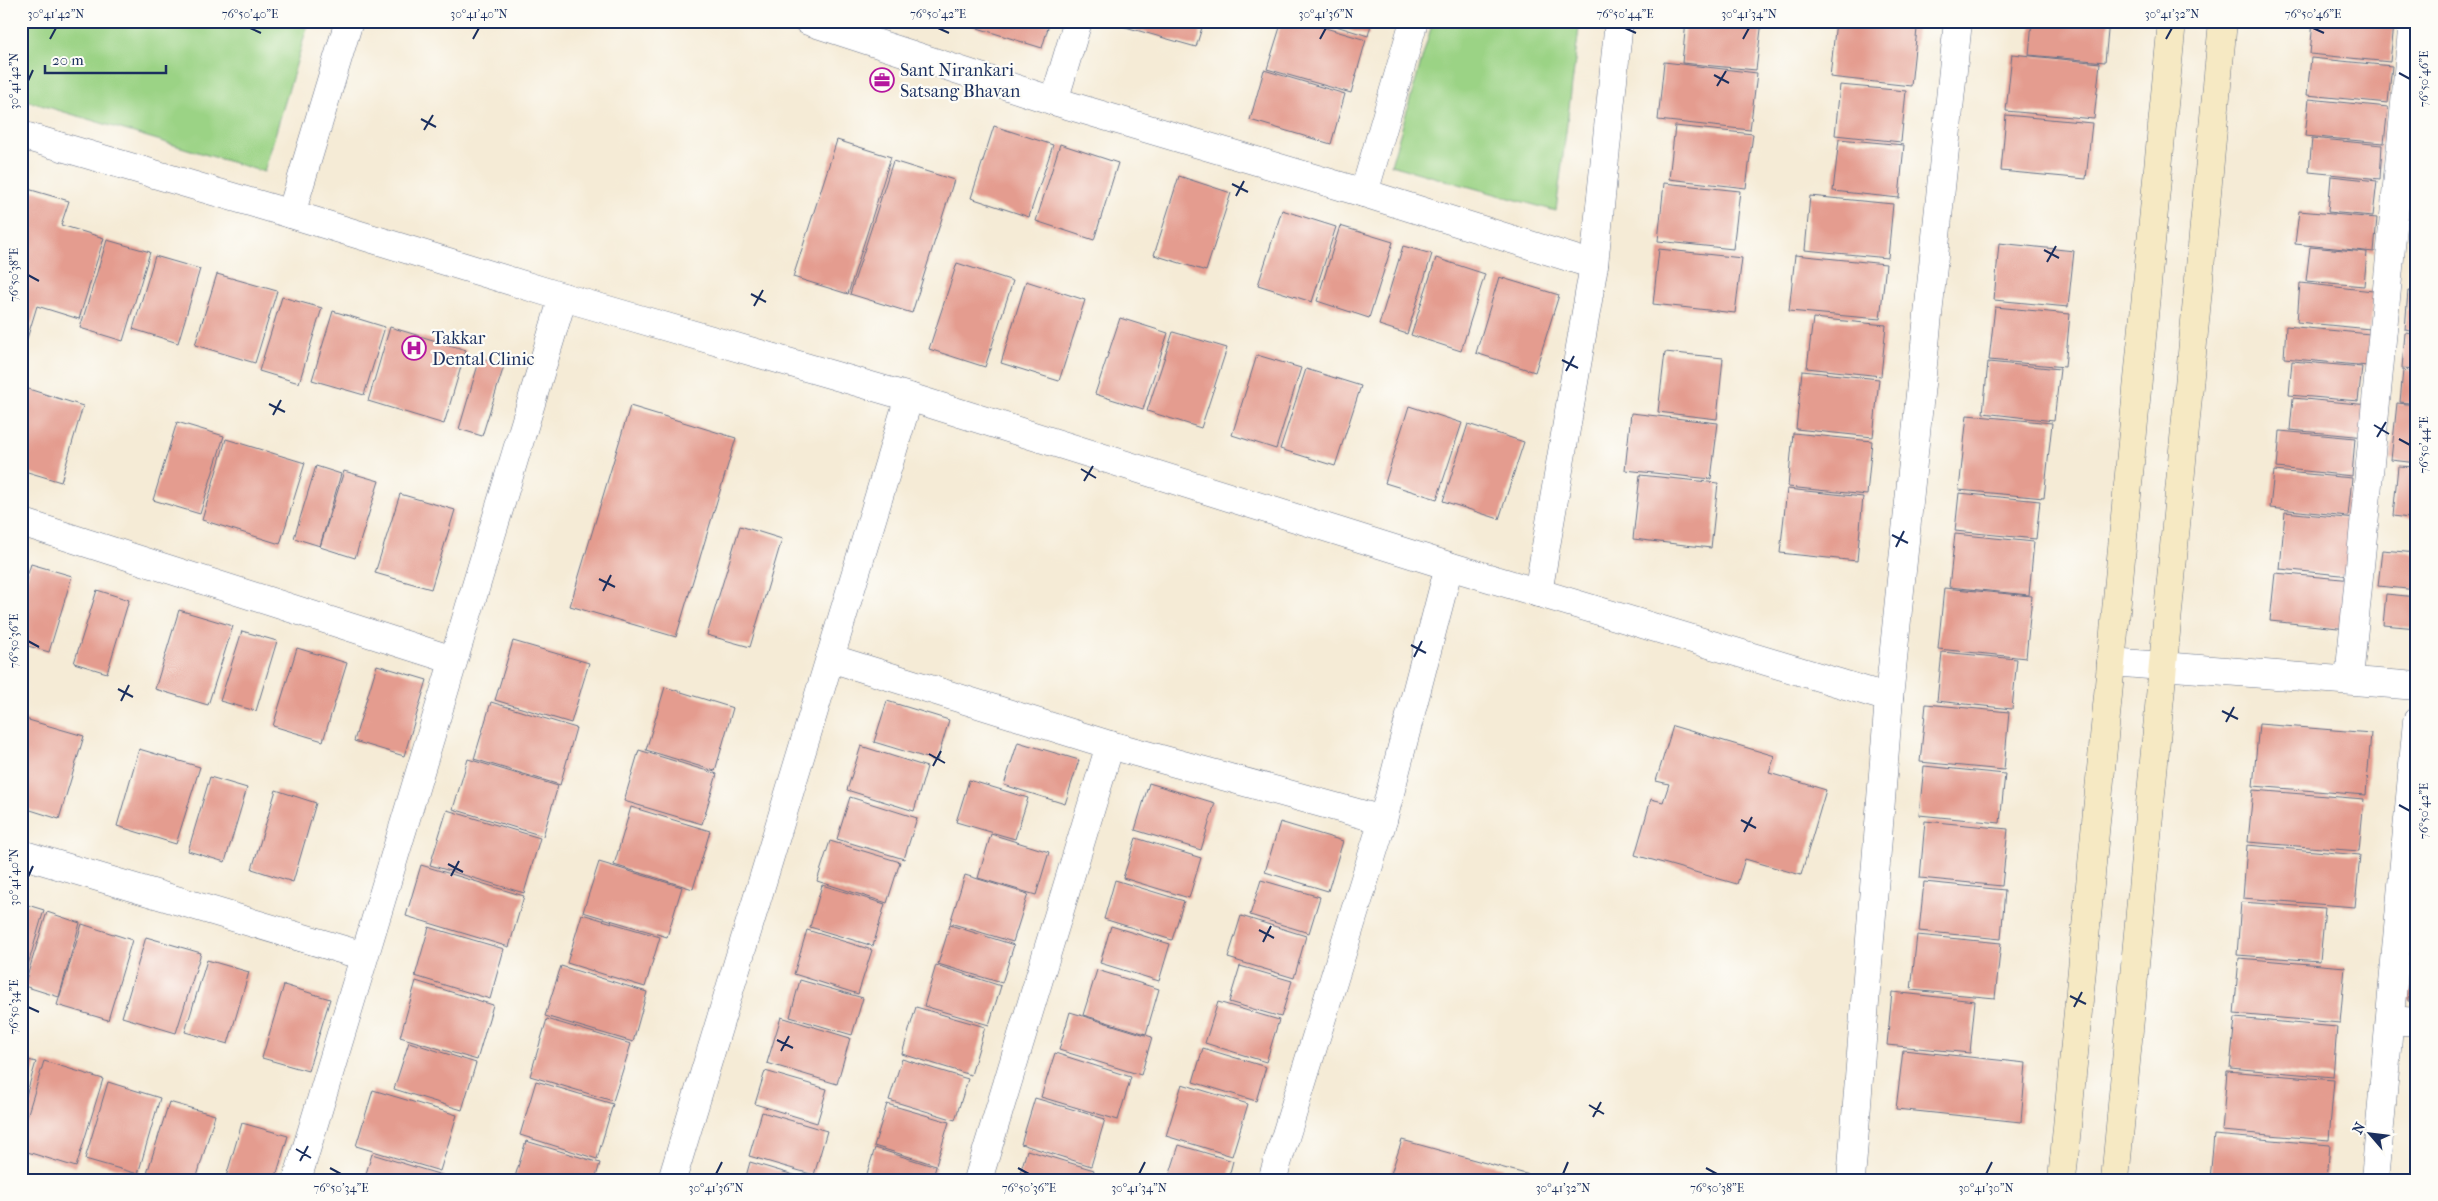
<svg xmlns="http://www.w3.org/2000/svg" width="2438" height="1201" font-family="'IM FELL French Canon',serif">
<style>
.green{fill:#9bd385;stroke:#5b8172}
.building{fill:#e49c8f}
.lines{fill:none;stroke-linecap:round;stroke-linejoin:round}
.street-casing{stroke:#677188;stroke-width:29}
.secondary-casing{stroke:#677188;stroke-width:29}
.street{stroke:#fff;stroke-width:28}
.secondary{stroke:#f6e9c3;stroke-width:28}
.ticks{fill:none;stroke:#1b2f5e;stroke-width:2}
.labels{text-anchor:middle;stroke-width:4.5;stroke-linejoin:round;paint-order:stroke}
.poi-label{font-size:18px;fill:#1b2f5e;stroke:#fdfcf7;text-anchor:start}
.neatline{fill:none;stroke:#1b2f5e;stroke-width:2}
.ticks-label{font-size:12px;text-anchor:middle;fill:#1b2f5e}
</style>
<rect width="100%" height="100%" fill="#fdfcf7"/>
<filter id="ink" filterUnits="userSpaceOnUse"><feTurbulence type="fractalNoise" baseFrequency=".02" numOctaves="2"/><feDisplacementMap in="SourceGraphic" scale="10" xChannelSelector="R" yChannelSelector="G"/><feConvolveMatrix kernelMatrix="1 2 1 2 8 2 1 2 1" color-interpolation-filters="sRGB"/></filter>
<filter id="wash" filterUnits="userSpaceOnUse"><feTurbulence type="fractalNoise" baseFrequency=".0096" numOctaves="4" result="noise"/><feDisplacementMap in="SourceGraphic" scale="20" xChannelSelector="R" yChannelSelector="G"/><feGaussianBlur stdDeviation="1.12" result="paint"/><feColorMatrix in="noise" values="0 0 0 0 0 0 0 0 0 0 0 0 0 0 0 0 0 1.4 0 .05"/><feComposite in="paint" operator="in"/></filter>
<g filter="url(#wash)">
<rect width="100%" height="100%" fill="#f5ebd6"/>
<!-- green -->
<g class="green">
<polygon points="21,21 286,21 307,28 264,172 21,99"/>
<polygon points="1433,21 1580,21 1556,211 1391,165"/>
</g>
<g id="blocks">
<!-- building -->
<g class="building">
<polygon points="955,21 1050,21 1042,48"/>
<polygon points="1123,21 1204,21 1196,47 1122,26"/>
<polygon points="1282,21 1302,21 1366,40 1351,93 1267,69"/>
<polygon points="1320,21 1372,21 1368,36"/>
<polygon points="1686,21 1762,21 1756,70 1682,63"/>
<polygon points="1836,21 1917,29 1911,86 1830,77"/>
<polygon points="2032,21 2109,21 2105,62 2029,55"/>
<polygon points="2313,21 2353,21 2394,25 2390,62 2310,54"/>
<polygon points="2012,54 2100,63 2094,119 2006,111"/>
<polygon points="2311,58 2392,66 2388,103 2307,95"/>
<polygon points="1664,62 1757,73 1750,130 1658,120"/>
<polygon points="1264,70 1345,94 1331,144 1250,120"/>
<polygon points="1840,85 1906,91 1901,142 1835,135"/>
<polygon points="2309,99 2388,107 2384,143 2305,136"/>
<polygon points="2006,115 2092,123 2086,179 2001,171"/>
<polygon points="994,126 1053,145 1029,217 971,198"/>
<polygon points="1675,126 1753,134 1746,188 1669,179"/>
<polygon points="2312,138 2382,145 2380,179 2309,172"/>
<polygon points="1839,139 1904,145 1899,198 1833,191"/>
<polygon points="837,140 891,157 848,294 793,277"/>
<polygon points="1060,144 1118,163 1094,240 1036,221"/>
<polygon points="893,161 954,180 912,313 850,294"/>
<polygon points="1179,176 1231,193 1206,271 1154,255"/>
<polygon points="2331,176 2377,181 2373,216 2328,212"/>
<polygon points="1664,183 1740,191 1733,249 1658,241"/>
<polygon points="21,187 69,201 61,225 104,238 79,319 37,306 22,355"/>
<polygon points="1810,196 1893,204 1888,258 1805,250"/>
<polygon points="1282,210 1336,227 1312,302 1258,285"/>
<polygon points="2299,211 2377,218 2374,252 2295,244"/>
<polygon points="1340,226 1393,242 1369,318 1317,301"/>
<polygon points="107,240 150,252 123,341 80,328"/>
<polygon points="1999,243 2074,251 2068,307 1994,300"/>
<polygon points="1403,246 1432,254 1407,334 1379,325"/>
<polygon points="2310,247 2367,252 2364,286 2306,281"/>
<polygon points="1659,249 1742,258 1735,313 1653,304"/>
<polygon points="1795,255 1886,264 1880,319 1789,311"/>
<polygon points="155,256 200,269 178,343 133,329"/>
<polygon points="1436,258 1485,274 1461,351 1411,335"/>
<polygon points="957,263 1013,281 985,367 929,349"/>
<polygon points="217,274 277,291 255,363 195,345"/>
<polygon points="1499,277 1559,295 1535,372 1476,353"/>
<polygon points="1026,281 1085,300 1059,381 1001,363"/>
<polygon points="2300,283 2373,291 2370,329 2297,322"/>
<polygon points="2408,291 2417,292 2417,332 2405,330"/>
<polygon points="282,297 322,308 299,383 259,371"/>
<polygon points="1995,307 2070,314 2065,367 1989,360"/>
<polygon points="333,311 385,327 364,395 312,380"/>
<polygon points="1120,318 1168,333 1143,409 1095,394"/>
<polygon points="1813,318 1886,325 1881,376 1807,368"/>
<polygon points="2286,326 2370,334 2368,366 2284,358"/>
<polygon points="390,327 466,350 444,424 368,401"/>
<polygon points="1173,332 1227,348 1201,428 1147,411"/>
<polygon points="2405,333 2417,334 2417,369 2402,368"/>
<polygon points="1665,352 1723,358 1717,419 1658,412"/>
<polygon points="1257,355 1301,368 1276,449 1232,435"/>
<polygon points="480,358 504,366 482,436 459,429"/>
<polygon points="2292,361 2362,367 2358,401 2289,395"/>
<polygon points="1988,362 2060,369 2054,421 1983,413"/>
<polygon points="1306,369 1361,386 1335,466 1280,449"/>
<polygon points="2403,370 2417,372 2417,404 2400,402"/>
<polygon points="1802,371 1879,379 1873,437 1796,429"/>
<polygon points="22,387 83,406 61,482 21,470"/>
<polygon points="2293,398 2369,405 2366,437 2290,430"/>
<polygon points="2397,403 2417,405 2417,463 2391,460"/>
<polygon points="630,406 736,438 676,637 570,606"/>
<polygon points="1409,406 1462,423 1437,499 1385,483"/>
<polygon points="1631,413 1718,423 1711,479 1625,470"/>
<polygon points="1967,415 2052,423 2044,498 1959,490"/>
<polygon points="177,422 224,436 200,514 153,500"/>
<polygon points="1468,424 1524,442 1499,519 1443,501"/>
<polygon points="2280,431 2355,438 2352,476 2277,468"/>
<polygon points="1793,433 1872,441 1867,495 1788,487"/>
<polygon points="226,439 305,463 280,544 202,520"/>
<polygon points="316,466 341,474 320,546 294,538"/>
<polygon points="2398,466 2417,467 2417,519 2393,516"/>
<polygon points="344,471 379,481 355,558 320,547"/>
<polygon points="2274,471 2352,478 2348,516 2270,508"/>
<polygon points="1640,475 1718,483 1711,548 1633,539"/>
<polygon points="1787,489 1863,497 1857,561 1780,553"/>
<polygon points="1959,493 2040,501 2036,539 1955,531"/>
<polygon points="400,494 455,510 431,589 375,573"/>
<polygon points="2285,512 2356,519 2351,576 2280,569"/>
<polygon points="740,526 782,539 750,647 707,635"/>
<polygon points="1955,534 2034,542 2029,595 1949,587"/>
<polygon points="2382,550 2417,553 2417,590 2378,586"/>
<polygon points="31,564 72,576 49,652 21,644 21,596"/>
<polygon points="2275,573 2353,580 2348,629 2270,621"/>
<polygon points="1944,588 2032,596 2026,658 1938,649"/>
<polygon points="97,590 129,600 107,673 74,663"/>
<polygon points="2386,594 2417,597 2417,628 2383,625"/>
<polygon points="179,610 233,626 208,705 155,689"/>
<polygon points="242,631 277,641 256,711 220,701"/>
<polygon points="513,641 589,663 571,723 495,700"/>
<polygon points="297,648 347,663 323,741 273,726"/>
<polygon points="1942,652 2017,659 2012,709 1937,701"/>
<polygon points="377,665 427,680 404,756 354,741"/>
<polygon points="665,687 733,708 715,771 646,750"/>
<polygon points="887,701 949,720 937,761 874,742"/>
<polygon points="491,702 576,728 560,785 474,759"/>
<polygon points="1926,704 2009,712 2004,770 1920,762"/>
<polygon points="25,719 84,736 59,819 21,807 21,731"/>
<polygon points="2259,724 2371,733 2366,795 2253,786"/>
<polygon points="1673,726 1775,756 1769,773 1826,790 1801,875 1745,859 1737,884 1635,855 1651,799 1663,802 1669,784 1656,781"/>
<polygon points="1018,742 1079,760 1065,804 1004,785"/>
<polygon points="861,746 927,767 914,811 847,790"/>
<polygon points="139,749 200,767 176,844 117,826"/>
<polygon points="639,750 717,774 702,824 624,801"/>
<polygon points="468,759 558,786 543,836 453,809"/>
<polygon points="1924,766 2005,774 2000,823 1919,815"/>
<polygon points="210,777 247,788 225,862 188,851"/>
<polygon points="969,780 1028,798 1015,839 956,822"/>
<polygon points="1149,783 1215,803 1201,850 1135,830"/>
<polygon points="276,790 316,803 293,882 252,869"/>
<polygon points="2253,790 2364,799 2359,851 2248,842"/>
<polygon points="850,797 917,818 904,859 837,839"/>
<polygon points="631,807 710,831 693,889 614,865"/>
<polygon points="447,810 540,838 524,893 430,865"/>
<polygon points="1925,821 2008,829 2002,886 1920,878"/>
<polygon points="1280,822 1343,841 1328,891 1265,872"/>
<polygon points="991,834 1049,852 1036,895 978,878"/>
<polygon points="1136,838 1201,858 1189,898 1123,878"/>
<polygon points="830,841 900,862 887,903 817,881"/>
<polygon points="2247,845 2360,855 2355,907 2243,898"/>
<polygon points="599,862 682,887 667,937 583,912"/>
<polygon points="421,865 524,896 509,947 406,916"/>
<polygon points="965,875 1028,894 1013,942 950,923"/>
<polygon points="1115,880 1184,901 1172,940 1104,919"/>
<polygon points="1261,880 1320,897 1309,933 1250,915"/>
<polygon points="1924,882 2005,890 2001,939 1919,931"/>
<polygon points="822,885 885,904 873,946 810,927"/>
<polygon points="2241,902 2325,908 2320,961 2237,955"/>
<polygon points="21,903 44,910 23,982 21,981"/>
<polygon points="47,912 80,923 59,997 24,986"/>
<polygon points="582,914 660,937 645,987 567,963"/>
<polygon points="1241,916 1306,936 1294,978 1228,958"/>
<polygon points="2415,919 2417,919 2417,1002 2408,1001"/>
<polygon points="82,924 132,940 108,1020 57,1005"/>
<polygon points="950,925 1014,945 1002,983 938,964"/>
<polygon points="1111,926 1170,944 1159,981 1100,963"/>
<polygon points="429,927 504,949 490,999 415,976"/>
<polygon points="807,930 872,950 858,994 794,974"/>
<polygon points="1917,935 2001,943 1995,998 1911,990"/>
<polygon points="146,937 201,953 176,1033 122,1017"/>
<polygon points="2239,958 2345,967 2340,1023 2234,1014"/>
<polygon points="207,960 249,972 228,1044 185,1032"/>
<polygon points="936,965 1001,986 989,1025 924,1006"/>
<polygon points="561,966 647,992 633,1042 545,1016"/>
<polygon points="1240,966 1292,981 1281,1017 1229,1002"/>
<polygon points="1097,970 1159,989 1146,1034 1083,1015"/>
<polygon points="800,980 863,998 852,1035 790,1017"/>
<polygon points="416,981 493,1005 477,1060 400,1037"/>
<polygon points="284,985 330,999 308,1071 262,1058"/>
<polygon points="1892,992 1975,1001 1970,1053 1887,1045"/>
<polygon points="1218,1002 1279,1020 1266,1062 1205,1043"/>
<polygon points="916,1007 985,1027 971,1075 902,1054"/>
<polygon points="1070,1012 1152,1037 1141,1075 1059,1050"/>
<polygon points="781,1017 850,1038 837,1084 767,1063"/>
<polygon points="2235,1018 2337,1027 2333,1077 2230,1068"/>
<polygon points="547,1019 631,1044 613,1101 530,1076"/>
<polygon points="409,1042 476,1063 462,1110 394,1089"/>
<polygon points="1203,1048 1266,1067 1256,1101 1193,1082"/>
<polygon points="1903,1050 2026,1063 2021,1122 1896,1109"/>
<polygon points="1055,1053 1131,1077 1118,1120 1041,1097"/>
<polygon points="21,1058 36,1062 22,1109 21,1109"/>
<polygon points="902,1059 968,1079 955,1120 889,1100"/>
<polygon points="44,1061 103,1079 76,1167 21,1150 21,1136"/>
<polygon points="765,1071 827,1089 817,1123 755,1104"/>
<polygon points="2227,1071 2334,1080 2329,1140 2222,1131"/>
<polygon points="536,1081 613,1104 597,1159 520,1135"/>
<polygon points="108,1082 160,1098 138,1174 85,1159"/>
<polygon points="1182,1084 1248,1104 1232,1156 1166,1136"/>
<polygon points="373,1090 457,1115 440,1171 356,1146"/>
<polygon points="1035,1098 1105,1119 1091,1166 1021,1144"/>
<polygon points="169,1102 215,1115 196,1180 145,1180"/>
<polygon points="887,1104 949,1122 936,1165 874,1146"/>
<polygon points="762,1112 827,1131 814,1175 749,1156"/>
<polygon points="242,1123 288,1136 275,1180 225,1180"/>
<polygon points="2214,1135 2330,1145 2327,1180 2210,1180"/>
<polygon points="1402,1140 1544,1179 1544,1180 1389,1180"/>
<polygon points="526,1141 600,1163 595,1180 514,1180"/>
<polygon points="1179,1145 1233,1161 1228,1180 1168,1180"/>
<polygon points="875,1148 936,1167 932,1180 865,1180"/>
<polygon points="1027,1150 1094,1170 1091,1180 1018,1180"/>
<polygon points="372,1154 445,1176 444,1180 364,1180"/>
<polygon points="750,1162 807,1179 807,1180 745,1180"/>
</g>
</g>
</g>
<g filter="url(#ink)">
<use href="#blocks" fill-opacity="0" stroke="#677188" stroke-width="1"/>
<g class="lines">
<!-- street casing -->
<g class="street-casing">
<g id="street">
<polyline points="808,21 1054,101 1364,193 1594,265"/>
<polyline points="1054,101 1078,21"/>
<polyline points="21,135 291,214 563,297 909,397 1449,566 1889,698"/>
<polyline points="1364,193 1414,21"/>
<polyline points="291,214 349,21"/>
<polyline points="21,522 453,660"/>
<polyline points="1538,593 1594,265 1619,21"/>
<polyline points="830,658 1110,745 1383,820"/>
<polyline points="2111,662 2417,686"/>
<polyline points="2349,679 2413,21"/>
<polyline points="21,854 364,956"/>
<polyline points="2390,1020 2417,1022"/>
<polyline points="297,1180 563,297"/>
<polyline points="672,1180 909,397"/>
<polyline points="978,1180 1110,745"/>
<polyline points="1272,1180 1383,820 1449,566"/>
<polyline points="1851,1180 1889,698 1958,21"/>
<polyline points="2375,1180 2417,721"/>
</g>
</g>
<!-- secondary casing -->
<g class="secondary-casing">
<g id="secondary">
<polyline points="2062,1180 2172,21"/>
<polyline points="2115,1180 2223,21"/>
</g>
</g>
<!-- street -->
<use href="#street" class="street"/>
<!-- secondary -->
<use href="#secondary" class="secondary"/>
</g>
</g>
<!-- ticks -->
<path class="ticks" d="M250,28L261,33M938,28L949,33M1625,28L1636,33M2313,28L2324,33M50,39L56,28M473,39L479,28M1320,39L1326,28M1743,39L1749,28M2166,39L2172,28M2399,73L2410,79M1714,75L1729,83M28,81L33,70M1717,86L1726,71M421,119L436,127M424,130L433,115M1232,184L1248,192M1236,196L1244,181M2044,250L2059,258M2047,262L2056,246M28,275L39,281M751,294L766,302M754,306L763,290M1562,360L1578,368M1566,371L1574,356M269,404L285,412M273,415L281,400M2374,425L2389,434M2377,437L2386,422M2399,439L2410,445M1081,469L1096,478M1084,481L1093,466M1892,535L1908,543M1896,547L1904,531M599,579L615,587M603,591L611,575M28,641L39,647M1411,645L1426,653M1414,657L1422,641M118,689L133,697M121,701L129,685M2222,711L2238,719M2226,722L2234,707M929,754L945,763M933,766L941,751M2399,805L2410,811M1741,820L1756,828M1744,832L1752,817M448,864L463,872M451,876L459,861M28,877L33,866M1259,930L1274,938M1263,942L1271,926M2070,996L2086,1004M28,1007L39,1012M2074,1007L2082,992M777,1040L793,1048M781,1051L789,1036M1589,1105L1604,1114M1593,1117L1601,1102M296,1149L311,1158M300,1161L308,1146M330,1168L341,1174M1018,1168L1029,1174M1706,1168L1717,1174M716,1174L722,1162M1139,1174L1145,1162M1563,1174L1568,1162M1986,1174L1992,1162"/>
<!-- icons -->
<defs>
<g id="office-ring" transform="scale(1.25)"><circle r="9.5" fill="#fdfcf7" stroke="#b5179e" stroke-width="1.5"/><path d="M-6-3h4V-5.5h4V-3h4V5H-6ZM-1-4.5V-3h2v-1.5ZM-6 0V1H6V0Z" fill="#b5179e"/></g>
<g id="hospital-ring" transform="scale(1.25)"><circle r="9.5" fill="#fdfcf7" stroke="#b5179e" stroke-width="1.5"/><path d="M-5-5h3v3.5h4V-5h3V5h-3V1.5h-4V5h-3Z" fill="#b5179e"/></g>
</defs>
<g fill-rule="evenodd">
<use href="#office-ring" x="882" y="80"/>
<use href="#hospital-ring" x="414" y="348"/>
</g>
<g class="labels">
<!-- poi labels -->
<g class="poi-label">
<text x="900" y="76">Sant Nirankari<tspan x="900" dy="21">Satsang Bhavan</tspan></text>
<text x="432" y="344">Takkar<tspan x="432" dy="21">Dental Clinic</tspan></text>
</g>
</g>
<!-- margin -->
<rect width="2438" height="1201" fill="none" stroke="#fdfcf7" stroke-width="55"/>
<!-- north arrow -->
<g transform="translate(2370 1134) rotate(298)" stroke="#fdfcf7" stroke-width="4" paint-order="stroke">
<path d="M0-4L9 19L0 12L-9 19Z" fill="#1b2f5e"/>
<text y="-8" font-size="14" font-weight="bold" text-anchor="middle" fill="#1b2f5e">N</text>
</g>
<!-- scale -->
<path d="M45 65v8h121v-8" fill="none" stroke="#1b2f5e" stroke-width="2.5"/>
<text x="52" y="65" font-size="15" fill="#1b2f5e" stroke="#fdfcf7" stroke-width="4" paint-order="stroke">20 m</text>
<rect x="28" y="28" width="2382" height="1146" class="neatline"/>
<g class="ticks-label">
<text x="56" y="18">30°41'42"N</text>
<text x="250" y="18">76°50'40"E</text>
<text x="479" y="18">30°41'40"N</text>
<text x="938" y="18">76°50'42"E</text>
<text x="1326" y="18">30°41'36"N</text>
<text x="1625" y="18">76°50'44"E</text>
<text x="1749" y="18">30°41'34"N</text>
<text x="2172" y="18">30°41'32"N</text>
<text x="2313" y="18">76°50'46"E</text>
<text transform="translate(2424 79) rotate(-90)" y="4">76°50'46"E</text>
<text transform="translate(14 81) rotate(-90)" y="4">30°41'42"N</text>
<text transform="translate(14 275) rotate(-90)" y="4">76°50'38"E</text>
<text transform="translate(2424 445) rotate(-90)" y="4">76°50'44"E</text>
<text transform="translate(14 641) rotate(-90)" y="4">76°50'36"E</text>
<text transform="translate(2424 811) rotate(-90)" y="4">76°50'42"E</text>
<text transform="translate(14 877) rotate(-90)" y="4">30°41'40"N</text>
<text transform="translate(14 1007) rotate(-90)" y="4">76°50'34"E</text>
<text x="341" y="1192">76°50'34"E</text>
<text x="716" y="1192">30°41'36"N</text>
<text x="1029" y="1192">76°50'36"E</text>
<text x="1139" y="1192">30°41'34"N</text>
<text x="1563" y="1192">30°41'32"N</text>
<text x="1717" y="1192">76°50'38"E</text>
<text x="1986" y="1192">30°41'30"N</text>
</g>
</svg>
